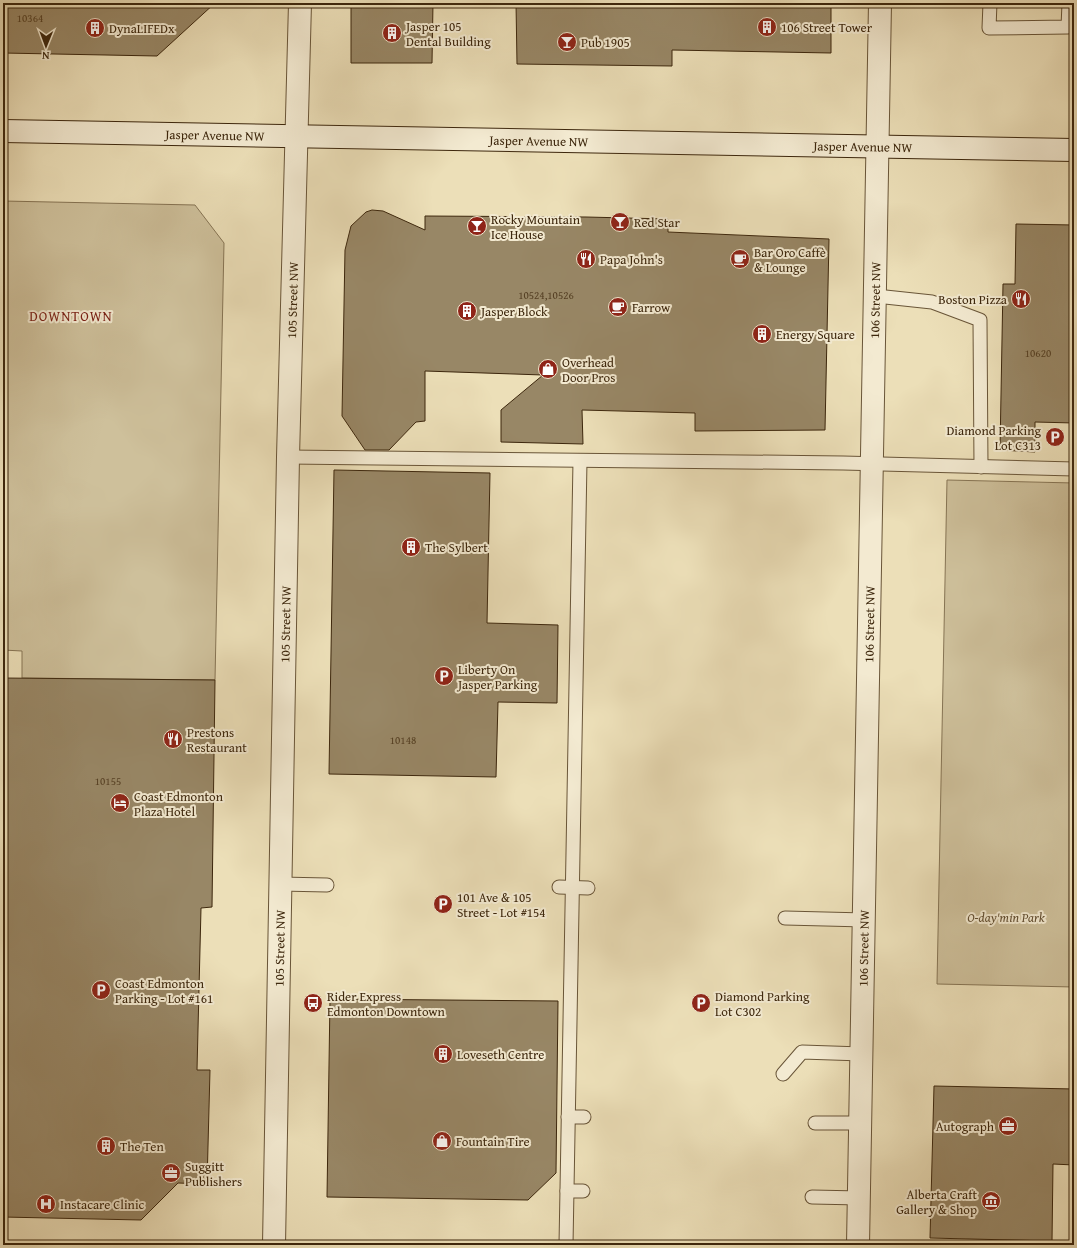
<svg xmlns="http://www.w3.org/2000/svg" width="1077" height="1248" font-family="'Gentium Book Plus',serif">
<style>
.green{fill:#cec09b;stroke:#867454}
.building{fill:#988766;stroke:#3d270d}
.lines{fill:none;stroke-linecap:round;stroke-linejoin:round}
.service-casing{stroke:#695538;stroke-width:15}
.minor-casing{stroke:#695538;stroke-width:24}
.tertiary-casing{stroke:#695538;stroke-width:24}
.secondary-casing{stroke:#3d270d;stroke-width:24}
.service{stroke:#f3ead1;stroke-width:13}
.minor{stroke:#f3ead1;stroke-width:22}
.tertiary{stroke:#f3ead1;stroke-width:22}
.secondary{stroke:#f3ead1;stroke-width:22}
.labels{text-anchor:middle;stroke-width:4;stroke-linejoin:round;paint-order:stroke}
.number-label{font-size:11px;fill:#543f23}
.poi-label{font-size:13px;fill:#3d270d;stroke:#f3ead1;text-anchor:start}
.street-label{font-size:13px;fill:#3d270d;stroke:#f3ead1}
.park-label{font-size:13px;font-style:italic;fill:#614d30;stroke:#f3ead1}
.neighbourhood-label{font-size:14px;letter-spacing:1px;fill:#7a1f14;stroke:#f3ead1}
</style>
<rect width="100%" height="100%" fill="#ecdfb8"/>
<filter id="stains"><feTurbulence type="fractalNoise" baseFrequency=".005" numOctaves="4"/><feColorMatrix values="0 0 0 0 .2 0 0 0 0 .09 0 0 0 0 .02 0 0 0 .5 -.17"/></filter>
<radialGradient id="worn" r=".72"><stop offset=".6" stop-color="#630" stop-opacity="0"/><stop offset="1" stop-color="#630" stop-opacity=".3"/></radialGradient>
<!-- green -->
<g class="green">
<polygon points="3,201 195,205 224,243 215,680 22,678 22,651 3,650"/>
<polygon points="947,480 1074,483 1074,987 937,984"/>
</g>
<!-- building -->
<g class="building">
<polygon points="3,3 215,3 157,56 3,53"/>
<polygon points="351,3 433,3 432,63 351,63"/>
<polygon points="516,3 831,3 831,53 672,50 672,66 517,64"/>
<polygon points="372,210 383,211 425,230 425,216 586,217 668,219 668,232 829,239 825,430 695,431 695,413 582,410 583,444 501,442 501,410 543,375 425,371 425,421 416,422 389,450 365,450 342,416 345,250 351,226 366,212"/>
<polygon points="1016,224 1074,225 1074,423 1035,422 1035,452 1000,450 1003,284 1015,284"/>
<polygon points="334,470 490,473 487,623 558,625 557,703 498,702 496,777 329,774"/>
<polygon points="3,678 215,680 212,907 201,908 197,1070 210,1070 207,1184 178,1183 141,1220 3,1217"/>
<polygon points="330,999 558,1001 556,1173 528,1200 327,1197"/>
<polygon points="934,1086 1074,1089 1074,1165 1053,1164 1052,1241 930,1238"/>
</g>
<g class="lines">
<!-- service casing -->
<g class="service-casing">
<g id="service">
<polyline points="990,3 989,28 1068,27 1069,3"/>
<polyline points="876,296 932,302 980,320 981,467"/>
<polyline points="288,457 843,463 1074,469"/>
<polyline points="280,884 327,885"/>
<polyline points="559,887 588,888"/>
<polyline points="785,918 865,920"/>
<polyline points="783,1074 802,1052 862,1054"/>
<polyline points="568,1117 584,1117"/>
<polyline points="815,1123 861,1123"/>
<polyline points="567,1191 583,1191"/>
<polyline points="812,1197 860,1198"/>
<polyline points="566,1245 580,461"/>
</g>
</g>
<!-- minor casing -->
<g class="minor-casing">
<g id="minor">
<path id="s1" d="M858,1245L880,3"/>
</g>
</g>
<!-- tertiary casing -->
<g class="tertiary-casing">
<g id="tertiary">
<path id="s2" d="M274,1245L288,457L300,3"/>
</g>
</g>
<!-- secondary casing -->
<g class="secondary-casing">
<g id="secondary">
<path id="s3" d="M3,131L1074,150"/>
</g>
</g>
<!-- service -->
<use href="#service" class="service"/>
<!-- minor -->
<use href="#minor" class="minor"/>
<!-- tertiary -->
<use href="#tertiary" class="tertiary"/>
<!-- secondary -->
<use href="#secondary" class="secondary"/>
</g>
<!-- icons -->
<defs>
<g id="building-disc" transform="scale(1)"><circle r="9.5" fill="#8f2418" stroke="#f3ead1"/><path d="M-4-6H4V6H1V3H-1V6H-4ZM-2.5-4.3h1.7v1.8h-1.7ZM.8-4.3h1.7v1.8H.8ZM-2.5-1h1.7V.8h-1.7ZM.8-1h1.7V.8H.8Z" fill="#fff"/></g>
<g id="bar-disc" transform="scale(1)"><circle r="9.5" fill="#8f2418" stroke="#f3ead1"/><path d="M-6-5H6L.8 .8V4.5H3.5V6h-7V4.5H-.8V.8Z" fill="#fff"/></g>
<g id="restaurant-disc" transform="scale(1)"><circle r="9.5" fill="#8f2418" stroke="#f3ead1"/><path d="M-5-6h1v4h1v-4h1v4h1v-4h1v5L-1.5 .5V6h-2V.5L-5-1ZM5-6V6H3V1.5H1.5Q1.5-4 5-6Z" fill="#fff"/></g>
<g id="cafe-disc" transform="scale(1)"><circle r="9.5" fill="#8f2418" stroke="#f3ead1"/><path d="M-5.5-4.5H6V0H3Q3 3.5 0 3.5H-2.5Q-5.5 3.5-5.5 0ZM3-3.2v2h1.7v-2ZM-6 4.5H4V6H-6Z" fill="#fff"/></g>
<g id="shop-disc" transform="scale(1)"><circle r="9.5" fill="#8f2418" stroke="#f3ead1"/><path d="M-5-2.5h2.3a2.7 3.5 0 0 1 5.4 0H5L5.5 6h-11ZM-1.5-2.5h3a1.5 2.3 0 0 0-3 0Z" fill="#fff"/></g>
<g id="parking-disc" transform="scale(1)"><circle r="9.5" fill="#8f2418" stroke="#f3ead1"/><path d="M-3.5-5.5H1a3.5 3.5 0 0 1 0 7H-1V5.5H-3.5ZM-1-3.4V-.6H.8a1.4 1.4 0 0 0 0-2.8Z" fill="#fff"/></g>
<g id="hotel-disc" transform="scale(1)"><circle r="9.5" fill="#8f2418" stroke="#f3ead1"/><path d="M-6-4.5h1.5V1H6V5H4.5V3h-9V5H-6ZM-4 0a1.8 1.8 0 1 1 3.6 0ZM.5 0V-2.5h3Q6-2.5 6 0Z" fill="#fff"/></g>
<g id="bus-disc" transform="scale(1)"><circle r="9.5" fill="#8f2418" stroke="#f3ead1"/><path d="M-5-6H5V4H4V6H2V4H-2V6H-4V4H-5ZM-3.5-4V0h7V-4ZM-3.5 1.2v1.5H-2V1.2ZM2 1.2v1.5H3.5V1.2Z" fill="#fff"/></g>
<g id="office-disc" transform="scale(1)"><circle r="9.5" fill="#8f2418" stroke="#f3ead1"/><path d="M-6-3h4V-5.5h4V-3h4V5H-6ZM-1-4.5V-3h2v-1.5ZM-6 0V1H6V0Z" fill="#fff"/></g>
<g id="museum-disc" transform="scale(1)"><circle r="9.5" fill="#8f2418" stroke="#f3ead1"/><path d="M0-6L6-3V-2H-6V-3ZM-5-1h2V3h-2ZM-1-1h2V3h-2ZM3-1h2V3H3ZM-6 4H6V6H-6Z" fill="#fff"/></g>
<g id="hospital-disc" transform="scale(1)"><circle r="9.5" fill="#8f2418" stroke="#f3ead1"/><path d="M-5-5h3v3.5h4V-5h3V5h-3V1.5h-4V5h-3Z" fill="#fff"/></g>
</defs>
<g fill-rule="evenodd">
<use href="#building-disc" x="767" y="27"/>
<use href="#building-disc" x="95" y="28"/>
<use href="#building-disc" x="392" y="33"/>
<use href="#bar-disc" x="567" y="42"/>
<use href="#bar-disc" x="620" y="222"/>
<use href="#bar-disc" x="477" y="226"/>
<use href="#restaurant-disc" x="586" y="259"/>
<use href="#cafe-disc" x="740" y="259"/>
<use href="#restaurant-disc" x="1021" y="299"/>
<use href="#cafe-disc" x="618" y="307"/>
<use href="#building-disc" x="467" y="311"/>
<use href="#building-disc" x="762" y="334"/>
<use href="#shop-disc" x="548" y="369"/>
<use href="#parking-disc" x="1055" y="437"/>
<use href="#building-disc" x="411" y="547"/>
<use href="#parking-disc" x="444" y="676"/>
<use href="#restaurant-disc" x="173" y="739"/>
<use href="#hotel-disc" x="120" y="803"/>
<use href="#parking-disc" x="443" y="904"/>
<use href="#parking-disc" x="101" y="990"/>
<use href="#bus-disc" x="313" y="1003"/>
<use href="#parking-disc" x="701" y="1003"/>
<use href="#building-disc" x="443" y="1054"/>
<use href="#office-disc" x="1008" y="1126"/>
<use href="#shop-disc" x="442" y="1141"/>
<use href="#building-disc" x="106" y="1146"/>
<use href="#office-disc" x="171" y="1173"/>
<use href="#museum-disc" x="991" y="1201"/>
<use href="#hospital-disc" x="46" y="1204"/>
</g>
<g class="labels">
<!-- number labels -->
<g class="number-label">
<text x="30" y="22">10364</text>
<text x="546" y="299">10524,10526</text>
<text x="1038" y="357">10620</text>
<text x="403" y="744">10148</text>
<text x="108" y="785">10155</text>
</g>
<!-- poi labels -->
<g class="poi-label">
<text x="406" y="31">Jasper 105<tspan x="406" dy="15">Dental Building</tspan></text>
<text x="781" y="32">106 Street Tower</text>
<text x="109" y="33">DynaLIFEDx</text>
<text x="581" y="47">Pub 1905</text>
<text x="491" y="224">Rocky Mountain<tspan x="491" dy="15">Ice House</tspan></text>
<text x="634" y="227">Red Star</text>
<text x="754" y="257">Bar Oro Caffè<tspan x="754" dy="15">&amp; Lounge</tspan></text>
<text x="600" y="264">Papa John's</text>
<text x="1007" y="304" text-anchor="end">Boston Pizza</text>
<text x="632" y="312">Farrow</text>
<text x="481" y="316">Jasper Block</text>
<text x="776" y="339">Energy Square</text>
<text x="562" y="367">Overhead<tspan x="562" dy="15">Door Pros</tspan></text>
<text x="1041" y="435" text-anchor="end">Diamond Parking<tspan x="1041" dy="15">Lot C313</tspan></text>
<text x="425" y="552">The Sylbert</text>
<text x="458" y="674">Liberty On<tspan x="458" dy="15">Jasper Parking</tspan></text>
<text x="187" y="737">Prestons<tspan x="187" dy="15">Restaurant</tspan></text>
<text x="134" y="801">Coast Edmonton<tspan x="134" dy="15">Plaza Hotel</tspan></text>
<text x="457" y="902">101 Ave &amp; 105<tspan x="457" dy="15">Street - Lot #154</tspan></text>
<text x="115" y="988">Coast Edmonton<tspan x="115" dy="15">Parking - Lot #161</tspan></text>
<text x="327" y="1001">Rider Express<tspan x="327" dy="15">Edmonton Downtown</tspan></text>
<text x="715" y="1001">Diamond Parking<tspan x="715" dy="15">Lot C302</tspan></text>
<text x="457" y="1059">Loveseth Centre</text>
<text x="994" y="1131" text-anchor="end">Autograph</text>
<text x="456" y="1146">Fountain Tire</text>
<text x="120" y="1151">The Ten</text>
<text x="185" y="1171">Suggitt<tspan x="185" dy="15">Publishers</tspan></text>
<text x="977" y="1199" text-anchor="end">Alberta Craft<tspan x="977" dy="15">Gallery &amp; Shop</tspan></text>
<text x="60" y="1209">Instacare Clinic</text>
</g>
<!-- street labels -->
<g class="street-label">
<text dy="5" stroke="none"><textPath href="#s3" startOffset="212">Jasper Avenue NW</textPath></text>
<text dy="5" stroke="none"><textPath href="#s3" startOffset="536">Jasper Avenue NW</textPath></text>
<text dy="5" stroke="none"><textPath href="#s3" startOffset="860">Jasper Avenue NW</textPath></text>
<text dy="5" stroke="none"><textPath href="#s2" startOffset="945">105 Street NW</textPath></text>
<text dy="5" stroke="none"><textPath href="#s1" startOffset="945">106 Street NW</textPath></text>
<text dy="5" stroke="none"><textPath href="#s2" startOffset="621">105 Street NW</textPath></text>
<text dy="5" stroke="none"><textPath href="#s1" startOffset="621">106 Street NW</textPath></text>
<text dy="5" stroke="none"><textPath href="#s2" startOffset="297">105 Street NW</textPath></text>
<text dy="5" stroke="none"><textPath href="#s1" startOffset="297">106 Street NW</textPath></text>
</g>
<!-- park labels -->
<g class="park-label">
<text x="1006" y="922">O-day'min Park</text>
</g>
<!-- neighbourhood labels -->
<g class="neighbourhood-label">
<text x="71" y="321">DOWNTOWN</text>
</g>
</g>
<!-- margin -->
<rect width="1077" height="1248" fill="none" stroke="#ecdfb8" stroke-width="16"/>
<rect x="4" y="4" width="1069" height="1240" fill="none" stroke="#3d270d" stroke-width="2"/>
<rect x="8" y="8" width="1061" height="1232" fill="none" stroke="#3d270d"/>
<!-- north arrow -->
<g transform="translate(46 46) rotate(181)" stroke="#f3ead1" stroke-width="3" paint-order="stroke">
<path d="M0-3L7 15L0 10L-7 15Z" fill="#3d270d"/>
<text y="-6" font-size="11" font-weight="bold" text-anchor="middle" fill="#3d270d">N</text>
</g>
<rect width="100%" height="100%" filter="url(#stains)"/>
<rect width="100%" height="100%" fill="url(#worn)"/>
</svg>
